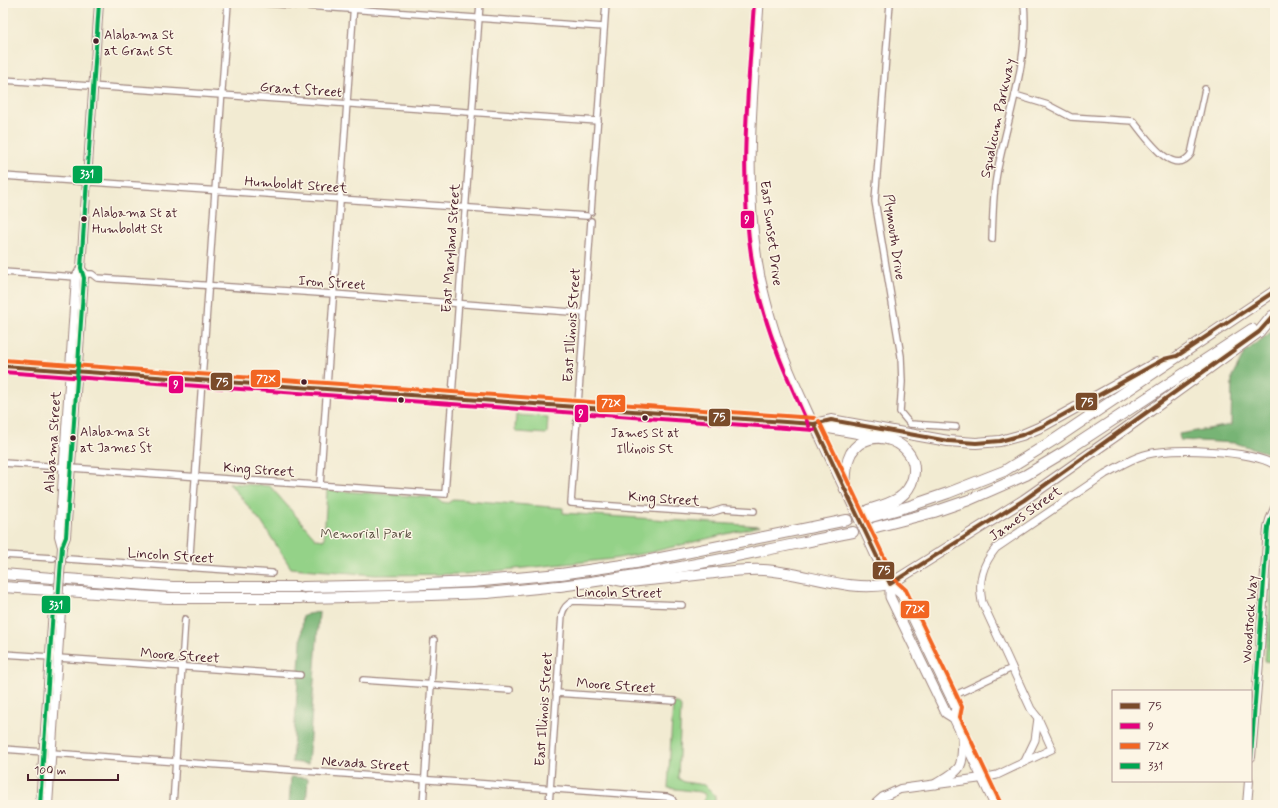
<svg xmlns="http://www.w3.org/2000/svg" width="1278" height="808" font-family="Mynerve,sans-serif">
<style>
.green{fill:#94d288;stroke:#6f785a}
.forest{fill:#77b474;stroke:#606a50}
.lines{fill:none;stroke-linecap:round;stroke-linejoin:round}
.motorway-tunnel{stroke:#d0c2b1;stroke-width:10;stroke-dasharray:10 5;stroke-linecap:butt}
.minor-casing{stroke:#9e857e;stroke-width:8}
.tertiary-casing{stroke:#9e857e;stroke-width:9}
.secondary-casing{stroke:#9e857e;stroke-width:10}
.primary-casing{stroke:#9e857e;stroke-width:11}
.motorway-casing{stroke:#9e857e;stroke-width:12}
.minor{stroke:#fff;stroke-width:5.5}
.tertiary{stroke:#fff;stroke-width:7}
.secondary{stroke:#fff;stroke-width:8}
.primary{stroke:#fff;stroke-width:9}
.motorway{stroke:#fff;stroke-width:10}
.secondary-bridge-casing{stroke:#9e857e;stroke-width:10;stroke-linecap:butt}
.primary-bridge-casing{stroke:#9e857e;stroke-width:11;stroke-linecap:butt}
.secondary-bridge{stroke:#fff;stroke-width:8}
.primary-bridge{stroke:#fff;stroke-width:9}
.bus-1-casing{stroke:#fcf5e5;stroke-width:7}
.bus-2-casing{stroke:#fcf5e5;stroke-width:7}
.bus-3-casing{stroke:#fcf5e5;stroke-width:7}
.bus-4-casing{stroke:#fcf5e5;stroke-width:7}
.bus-1{stroke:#7a4b2a;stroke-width:4}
.bus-2{stroke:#e5007d;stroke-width:4}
.bus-3{stroke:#f26522;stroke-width:4}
.bus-4{stroke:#00a651;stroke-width:4}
.bus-dot{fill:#4a1f2b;stroke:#fcf5e5;stroke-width:1.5}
.labels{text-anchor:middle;stroke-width:3;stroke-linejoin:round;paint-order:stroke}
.bus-label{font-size:13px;fill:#4a1f2b;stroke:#fcf5e5;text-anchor:start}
.street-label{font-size:14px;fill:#4a1f2b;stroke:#fcf5e5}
.park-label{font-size:14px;fill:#605547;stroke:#fcf5e5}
.line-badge{stroke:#fcf5e5;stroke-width:1.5}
.badge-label{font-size:11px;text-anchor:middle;font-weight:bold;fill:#fff}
</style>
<rect width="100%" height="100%" fill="#fcf5e5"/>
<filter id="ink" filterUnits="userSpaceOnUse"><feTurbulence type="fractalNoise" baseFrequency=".025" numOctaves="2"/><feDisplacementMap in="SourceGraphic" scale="8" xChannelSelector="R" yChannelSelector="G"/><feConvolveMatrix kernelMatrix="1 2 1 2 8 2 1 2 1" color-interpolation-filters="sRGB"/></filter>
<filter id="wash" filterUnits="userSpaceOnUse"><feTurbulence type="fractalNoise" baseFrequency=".012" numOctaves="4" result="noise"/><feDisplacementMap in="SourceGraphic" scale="16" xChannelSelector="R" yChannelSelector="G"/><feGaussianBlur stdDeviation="0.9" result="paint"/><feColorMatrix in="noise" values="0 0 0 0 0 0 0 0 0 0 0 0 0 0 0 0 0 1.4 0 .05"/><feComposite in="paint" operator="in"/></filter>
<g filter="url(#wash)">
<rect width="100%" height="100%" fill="#f2ebd2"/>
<!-- green -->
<g class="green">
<polygon points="516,415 548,417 547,433 546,434 517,432 515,429"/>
<polygon points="229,483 270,486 316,539 324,540 327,490 437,498 442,502 448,503 454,499 563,508 563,513 760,526 652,552 613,559 465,574 376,575 291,568 262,523"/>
<polygon points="1275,539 1275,662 1265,661"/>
<polygon points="673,703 678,703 681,707 678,778 684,782 705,785 715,795 715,805 704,805 705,794 700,792 668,788"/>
</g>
<!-- forest -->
<g class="forest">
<polygon points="1275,329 1275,455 1235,443 1180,440 1179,434 1231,425 1232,377 1245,352"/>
<polygon points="1275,541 1275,657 1270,648"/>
<polygon points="319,612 308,764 292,762 303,615"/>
<polygon points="291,777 308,778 306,805 289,805"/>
</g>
</g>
<g filter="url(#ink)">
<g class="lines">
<!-- motorway-tunnel -->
<polyline class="motorway-tunnel" points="847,520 868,510"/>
<!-- minor casing -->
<g class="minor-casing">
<g id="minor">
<polyline points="264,3 604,27"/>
<polyline points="890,3 875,201 901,356 902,382 900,412 910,424 956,427"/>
<polyline points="3,80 598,121"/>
<path d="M1015,95L1048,105L1071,117L1133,121C1144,134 1173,180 1191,154L1205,89"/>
<polyline points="3,176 587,216"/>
<polyline points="591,212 606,3"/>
<polyline points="591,221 571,503 710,513 723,509 754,511"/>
<path d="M992,239C993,213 993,188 999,163C1010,110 1029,58 1024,3"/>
<polyline points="82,269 87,274 92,274 97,278 333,294 584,313"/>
<polyline points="3,272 76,277"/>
<polyline points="3,463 63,467"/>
<polyline points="71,468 445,494 480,3"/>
<polyline points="320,485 354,3"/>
<polyline points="3,555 53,558"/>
<polyline points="68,559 272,573"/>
<polyline points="189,568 228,3"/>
<polyline points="3,654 50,657"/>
<polyline points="58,658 300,675"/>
<polyline points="363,680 510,690"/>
<polyline points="556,693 674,701"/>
<polyline points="951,697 1012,668"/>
<polyline points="3,749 44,752"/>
<polyline points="52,753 667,797 672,799 675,805"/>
<polyline points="173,805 185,619"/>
<polyline points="423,805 434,640"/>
<path d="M549,805L562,614C564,607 567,604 573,601L682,605"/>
</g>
</g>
<!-- tertiary casing -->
<g class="tertiary-casing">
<g id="tertiary">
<path d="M760,3C754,94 743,186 761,277C767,303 774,331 784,355C793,379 804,401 814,424"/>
<polyline points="1025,761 1035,740 1038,718"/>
<path d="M982,778L997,775L1052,749L1038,718L1031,709L982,602C978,581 982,565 996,548L1105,474C1118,467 1130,459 1144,455C1172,447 1250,450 1275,465"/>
</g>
</g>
<!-- secondary casing -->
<g class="secondary-casing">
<g id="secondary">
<polyline points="3,366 814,424"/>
<polyline points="62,547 59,536 76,277 81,268 99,3"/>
<polyline points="62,547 66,537 84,278 81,268"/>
<polyline points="1251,757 1259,662 1268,527 1270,520 1275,508"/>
<polyline points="40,805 53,609 58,602"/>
<polyline points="48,805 61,610 58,602"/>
<polyline points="874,805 883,797 900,789 982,778"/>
<polyline points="1247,805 1249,781"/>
</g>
</g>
<!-- primary casing -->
<g class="primary-casing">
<g id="primary">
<polyline points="814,424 845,490"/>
<polyline points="876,556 890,584 890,597 946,713 954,718 995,805"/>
<polyline points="890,584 902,595 956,708 954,718"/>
<path d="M936,784C962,768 962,771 963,740"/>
</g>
</g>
<!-- motorway casing -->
<g class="motorway-casing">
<g id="motorway">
<polyline points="814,424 831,420 948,441 976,443 1000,441 1022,435 1043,426 1156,363"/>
<polyline points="816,425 829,428 875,436"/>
<path d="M845,489C846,477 845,464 851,453C870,422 922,443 913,478C911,486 906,493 899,498C890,504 878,507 868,510"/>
<polyline points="871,517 910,506 948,493 1004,471 1054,440 1275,291"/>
<polyline points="876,527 934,512 969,500 1026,475 1066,451 1252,329"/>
<polyline points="3,574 52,578"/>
<polyline points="561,574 636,563 847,520"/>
<polyline points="67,579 173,587 297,587"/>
<path d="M613,579L628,582C654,580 679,577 705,574C724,572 743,569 763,570C805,572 847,593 890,584L1024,500L1125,429L1259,332L1272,316"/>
<path d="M560,586C659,574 755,552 853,532"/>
<polyline points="3,587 51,590"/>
<polyline points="303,587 401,585 473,582 559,574"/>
<polyline points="66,591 168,598 301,598"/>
<polyline points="306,598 431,595 487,593 558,586"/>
</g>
</g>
<!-- minor -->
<use href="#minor" class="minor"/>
<!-- tertiary -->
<use href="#tertiary" class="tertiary"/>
<!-- secondary -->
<use href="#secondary" class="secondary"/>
<!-- primary -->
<use href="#primary" class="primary"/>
<!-- motorway -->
<use href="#motorway" class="motorway"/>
<!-- secondary-bridge casing -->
<g class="secondary-bridge-casing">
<polyline id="secondary-bridge" points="58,602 62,547"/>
</g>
<!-- primary-bridge casing -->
<g class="primary-bridge-casing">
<polyline id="primary-bridge" points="847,493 876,556"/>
</g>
<!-- secondary-bridge -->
<use href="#secondary-bridge" class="secondary-bridge"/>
<!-- primary-bridge -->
<use href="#primary-bridge" class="primary-bridge"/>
<!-- bus-1 casing -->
<g class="bus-1-casing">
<g id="bus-1">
<polyline points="3,366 814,424 831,420 948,441 976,443 1000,441 1022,435 1043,426 1164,359 1177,356 1275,291"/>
<polyline points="814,424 890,584 1024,500 1259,332 1275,314"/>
</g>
</g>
<!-- bus-2 casing -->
<g class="bus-2-casing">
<g id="bus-2">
<path d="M754,3C748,94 737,188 755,278C766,331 787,378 809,426"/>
<polyline points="3,372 814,430"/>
</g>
</g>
<!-- bus-3 casing -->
<g class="bus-3-casing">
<g id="bus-3">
<polyline points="3,360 814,418"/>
<polyline points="819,421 895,580 906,590 956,694 962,707 960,717 1000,802"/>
</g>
</g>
<!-- bus-4 casing -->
<g class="bus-4-casing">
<g id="bus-4">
<polyline points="1251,757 1268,527 1275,508"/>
<polyline points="40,805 53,609 58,602 62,547 66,537 84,278 81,268 99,3"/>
</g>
</g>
<!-- bus-1 -->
<use href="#bus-1" class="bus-1"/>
<!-- bus-2 -->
<use href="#bus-2" class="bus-2"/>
<!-- bus-3 -->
<use href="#bus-3" class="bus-3"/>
<!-- bus-4 -->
<use href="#bus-4" class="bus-4"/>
</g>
</g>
<!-- markers -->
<g class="bus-dot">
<circle cx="96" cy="41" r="3.5"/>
<circle cx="84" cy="219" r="3.5"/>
<circle cx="304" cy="382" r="3.5"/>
<circle cx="401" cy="400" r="3.5"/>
<circle cx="645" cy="418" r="3.5"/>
<circle cx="73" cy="438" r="3.5"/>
</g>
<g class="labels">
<!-- bus labels -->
<g class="bus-label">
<text x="104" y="39">Alabama St<tspan x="104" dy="16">at Grant St</tspan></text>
<text x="92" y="217">Alabama St at<tspan x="92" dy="16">Humboldt St</tspan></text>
<text x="80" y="436">Alabama St<tspan x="80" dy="16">at James St</tspan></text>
<text x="645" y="437" text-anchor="middle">James St at<tspan x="645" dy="16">Illinois St</tspan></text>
</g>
<!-- street labels -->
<g class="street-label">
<text transform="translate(301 89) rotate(4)" y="5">Grant Street</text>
<text transform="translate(997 118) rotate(-78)" y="5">Squalicum Parkway</text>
<text transform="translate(296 184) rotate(4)" y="5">Humboldt Street</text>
<text transform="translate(772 233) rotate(83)" y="5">East Sunset Drive</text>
<text transform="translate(895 237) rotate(82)" y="5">Plymouth Drive</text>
<text transform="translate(450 248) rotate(-86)" y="5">East Maryland Street</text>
<text transform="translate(332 282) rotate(4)" y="5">Iron Street</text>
<text transform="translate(571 325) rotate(-86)" y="5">East Illinois Street</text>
<text transform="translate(52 442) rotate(-86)" y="5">Alabama Street</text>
<text transform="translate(259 469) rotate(4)" y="5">King Street</text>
<text transform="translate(664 498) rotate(4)" y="5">King Street</text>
<text transform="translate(1025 513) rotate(-35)" y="5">James Street</text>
<text transform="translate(171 555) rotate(4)" y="5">Lincoln Street</text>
<text transform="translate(619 592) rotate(1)" y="5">Lincoln Street</text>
<text transform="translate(1249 619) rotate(-86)" y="5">Woodstock Way</text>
<text transform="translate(180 655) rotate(4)" y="5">Moore Street</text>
<text transform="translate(616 685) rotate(4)" y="5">Moore Street</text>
<text transform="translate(543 709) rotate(-86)" y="5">East Illinois Street</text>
<text transform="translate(366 763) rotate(4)" y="5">Nevada Street</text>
</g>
<!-- park labels -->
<g class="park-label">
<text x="366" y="538">Memorial Park</text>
</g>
</g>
<g class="line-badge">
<rect x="72" y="165" width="31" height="19" rx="4" fill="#00a651"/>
<rect x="740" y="210" width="15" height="19" rx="4" fill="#e5007d"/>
<rect x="250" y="369" width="31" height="19" rx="4" fill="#f26522"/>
<rect x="210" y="372" width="23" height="19" rx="4" fill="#7a4b2a"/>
<rect x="168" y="375" width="16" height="19" rx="4" fill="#e5007d"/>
<rect x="1075" y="392" width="23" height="19" rx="4" fill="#7a4b2a"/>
<rect x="596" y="394" width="30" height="19" rx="4" fill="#f26522"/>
<rect x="574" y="404" width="15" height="19" rx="4" fill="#e5007d"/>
<rect x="708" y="408" width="23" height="19" rx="4" fill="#7a4b2a"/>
<rect x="872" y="561" width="23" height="19" rx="4" fill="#7a4b2a"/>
<rect x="41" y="595" width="30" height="19" rx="4" fill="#00a651"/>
<rect x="900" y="600" width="30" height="19" rx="4" fill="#f26522"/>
</g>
<g class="badge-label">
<text x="87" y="178">331</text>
<text x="747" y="223">9</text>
<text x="266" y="383">72X</text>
<text x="222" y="386">75</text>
<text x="176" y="388">9</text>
<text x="1087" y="406">75</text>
<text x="611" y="407">72X</text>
<text x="581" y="417">9</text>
<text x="719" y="421">75</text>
<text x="884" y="574">75</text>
<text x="56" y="609">331</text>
<text x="915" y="613">72X</text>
</g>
<!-- margin -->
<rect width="1278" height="808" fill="none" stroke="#fcf5e5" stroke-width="16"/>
<!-- legend -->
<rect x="1112" y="690" width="140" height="92" fill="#fcf5e5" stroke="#b59f9b"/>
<rect x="1120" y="703" width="20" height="6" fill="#7a4b2a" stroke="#b59f9b"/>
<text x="1148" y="710" font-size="12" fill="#4a1f2b">75</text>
<rect x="1120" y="723" width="20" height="6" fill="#e5007d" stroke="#b59f9b"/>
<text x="1148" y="730" font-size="12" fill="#4a1f2b">9</text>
<rect x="1120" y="743" width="20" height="6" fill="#f26522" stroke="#b59f9b"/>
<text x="1148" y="750" font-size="12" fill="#4a1f2b">72X</text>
<rect x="1120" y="763" width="20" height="6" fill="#00a651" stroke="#b59f9b"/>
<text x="1148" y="770" font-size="12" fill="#4a1f2b">331</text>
<!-- scale -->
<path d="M28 774v6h90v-6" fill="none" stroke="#4a1f2b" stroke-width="2"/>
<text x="34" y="774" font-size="12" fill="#4a1f2b" stroke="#fcf5e5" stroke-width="3" paint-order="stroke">100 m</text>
</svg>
